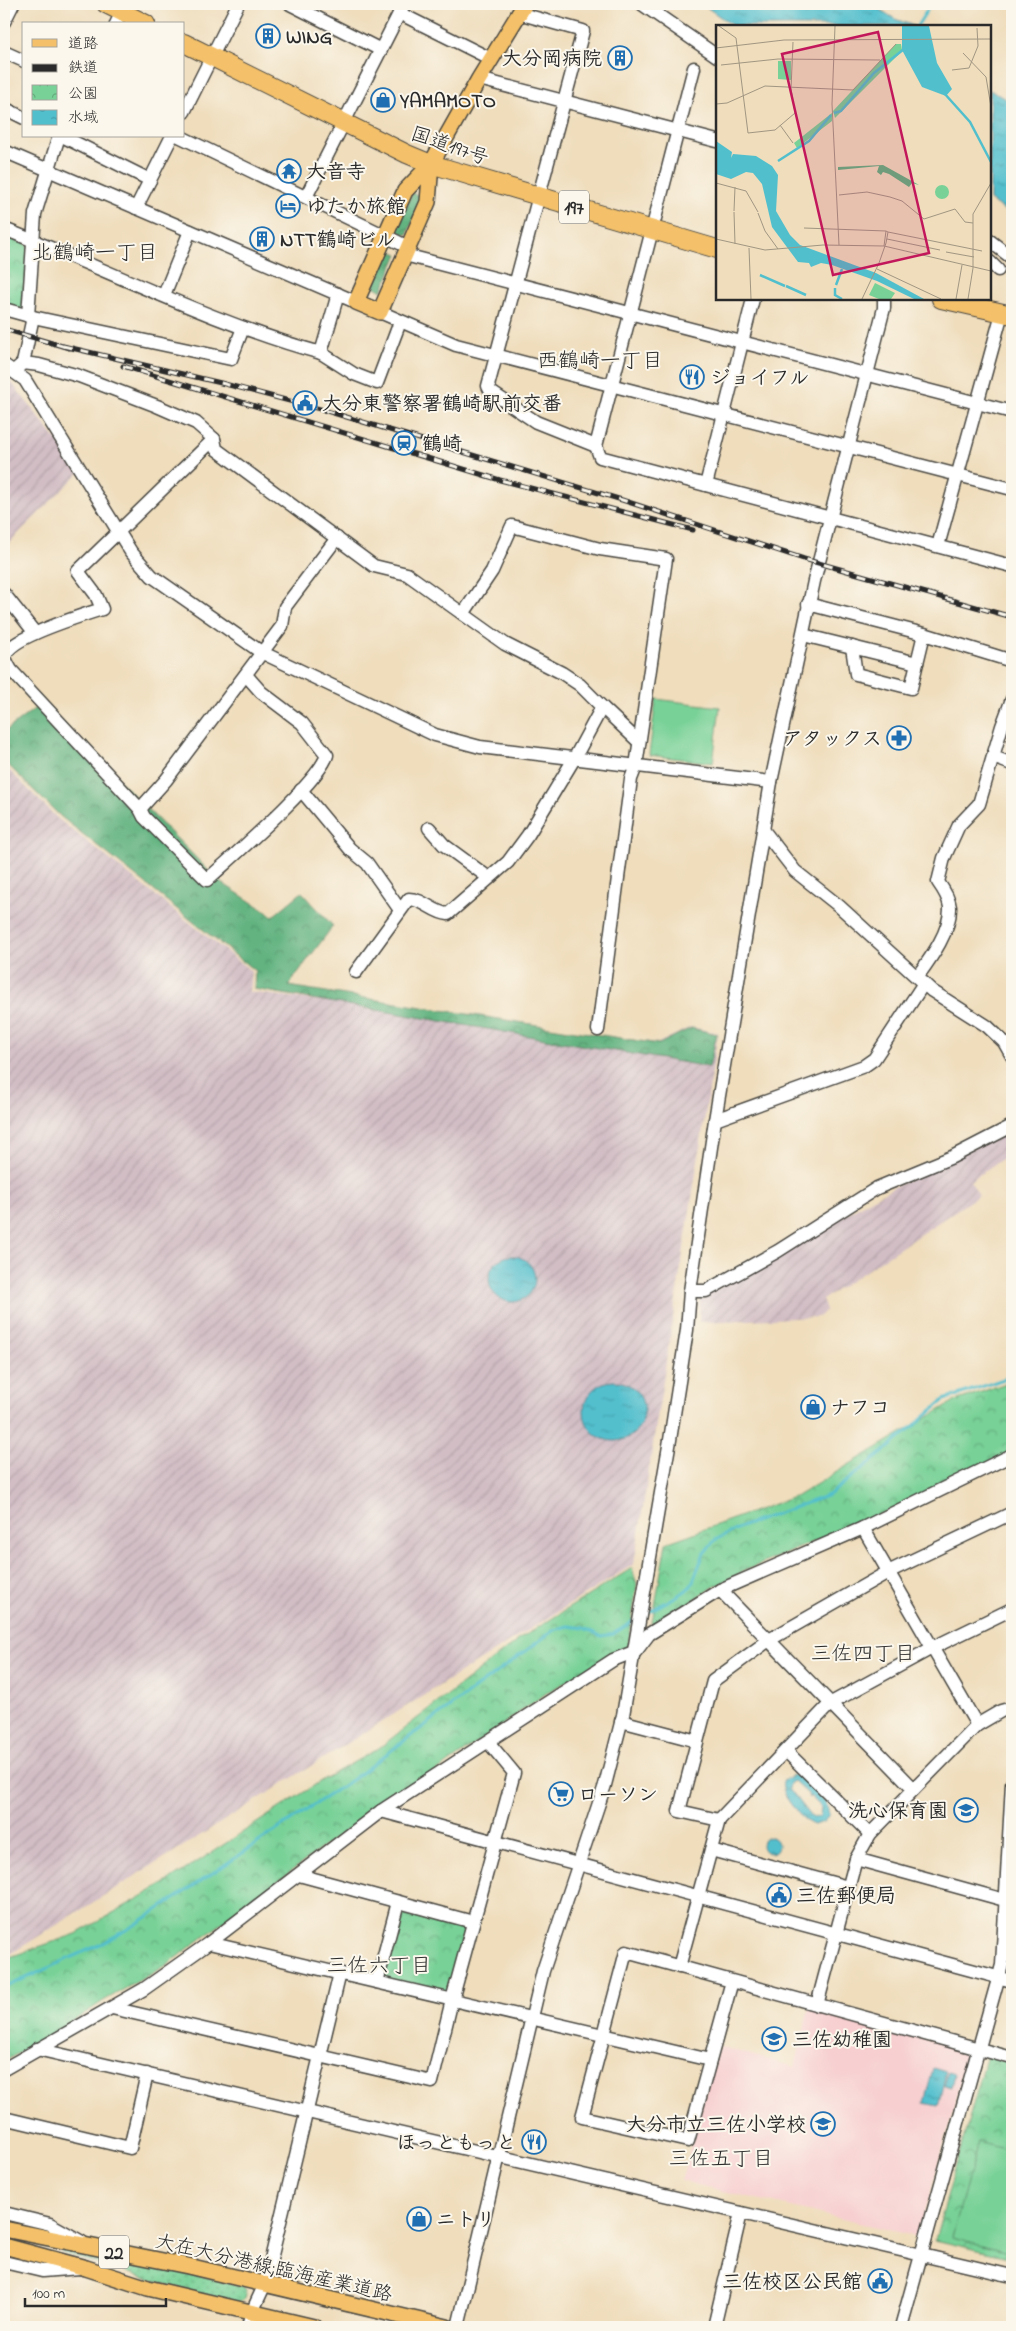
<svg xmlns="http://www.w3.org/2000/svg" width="1016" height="2331" font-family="'Indie Flower','Klee One',sans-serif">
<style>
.built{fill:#f7cfd0}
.industrial{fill:url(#industrial-furrows)}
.grass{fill:url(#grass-dots);stroke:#527e61}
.forest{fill:url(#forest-crowns);stroke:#466f56}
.park{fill:url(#park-crowns);stroke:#527e61}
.garden{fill:#78d197;stroke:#527e61}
.water{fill:url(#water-ripples);stroke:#3e757c;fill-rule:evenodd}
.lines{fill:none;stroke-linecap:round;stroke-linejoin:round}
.stream{stroke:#52bfcd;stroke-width:3}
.minor-casing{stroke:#484641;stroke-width:15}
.major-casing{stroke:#484641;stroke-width:18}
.highway-casing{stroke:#484641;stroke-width:20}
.minor{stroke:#fff;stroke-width:12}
.major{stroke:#f4c16a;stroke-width:15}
.highway{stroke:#f4c16a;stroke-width:18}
.rail-casing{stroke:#2b2b2b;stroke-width:5}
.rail{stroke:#fbf7ec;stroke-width:3;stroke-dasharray:9;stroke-linecap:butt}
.labels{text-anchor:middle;stroke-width:4;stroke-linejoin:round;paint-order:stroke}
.shield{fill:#fbf7ec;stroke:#696865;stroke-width:1}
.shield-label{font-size:19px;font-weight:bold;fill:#2b2b2b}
.poi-label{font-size:20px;font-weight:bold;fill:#2b2b2b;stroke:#fbf7ec;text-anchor:start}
.street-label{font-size:20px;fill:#2b2b2b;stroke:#fbf7ec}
.neighbourhood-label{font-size:21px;fill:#2b2b2b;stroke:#fbf7ec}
.inset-river{fill:none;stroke:#52bfcd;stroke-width:2.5}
.inset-road{fill:none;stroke:#a19682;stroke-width:1}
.view{fill:#c2185b;fill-opacity:0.15;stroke:#c2185b;stroke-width:2.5}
.inset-edge{fill:none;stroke:#2b2b2b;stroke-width:2.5}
</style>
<defs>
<pattern id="industrial-furrows" width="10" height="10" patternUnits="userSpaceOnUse" patternTransform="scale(1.25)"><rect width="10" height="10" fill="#d2bdc5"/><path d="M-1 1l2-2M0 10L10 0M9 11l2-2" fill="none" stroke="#b4a3a9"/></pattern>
<pattern id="grass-dots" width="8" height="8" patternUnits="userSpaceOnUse" patternTransform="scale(1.25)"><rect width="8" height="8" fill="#78d197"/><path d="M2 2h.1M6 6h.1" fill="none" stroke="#63aa7b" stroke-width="1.8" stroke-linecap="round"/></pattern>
<pattern id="forest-crowns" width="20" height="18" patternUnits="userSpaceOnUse" patternTransform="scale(1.25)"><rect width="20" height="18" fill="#62b380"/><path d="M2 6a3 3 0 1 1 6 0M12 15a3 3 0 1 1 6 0" fill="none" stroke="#519269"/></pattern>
<pattern id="park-crowns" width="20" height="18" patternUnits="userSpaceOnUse" patternTransform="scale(1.25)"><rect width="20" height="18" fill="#78d197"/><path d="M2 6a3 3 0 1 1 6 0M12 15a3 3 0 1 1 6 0" fill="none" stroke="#63aa7b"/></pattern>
<pattern id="water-ripples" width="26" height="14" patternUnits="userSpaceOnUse" patternTransform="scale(1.25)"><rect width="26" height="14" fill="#52bfcd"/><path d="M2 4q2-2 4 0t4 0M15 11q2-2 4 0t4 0" fill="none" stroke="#449ba7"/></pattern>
</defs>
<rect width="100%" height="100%" fill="#fbf7ec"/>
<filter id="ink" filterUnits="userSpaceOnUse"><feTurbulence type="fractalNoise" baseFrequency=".02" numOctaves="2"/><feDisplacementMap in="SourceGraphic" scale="10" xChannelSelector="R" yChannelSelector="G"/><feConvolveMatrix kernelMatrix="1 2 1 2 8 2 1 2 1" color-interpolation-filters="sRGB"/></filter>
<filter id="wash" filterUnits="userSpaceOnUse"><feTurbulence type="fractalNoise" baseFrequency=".0096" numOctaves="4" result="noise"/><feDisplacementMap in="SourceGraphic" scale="20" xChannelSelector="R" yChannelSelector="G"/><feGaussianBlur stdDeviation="1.12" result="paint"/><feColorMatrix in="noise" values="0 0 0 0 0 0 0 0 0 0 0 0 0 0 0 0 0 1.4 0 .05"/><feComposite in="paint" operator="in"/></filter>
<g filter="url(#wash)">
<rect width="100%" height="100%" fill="#efddbc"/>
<!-- built -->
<polygon class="built" points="809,2007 970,2051 918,2237 681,2181 718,2046 795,2067"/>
<!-- industrial -->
<g class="industrial">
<polygon points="4,376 8,378 81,471 4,548"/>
<polygon points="4,765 57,818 251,971 249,992 658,1043 691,1027 718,1033 634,1564 4,1958"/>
<polygon points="1012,1131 1012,1152 970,1181 979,1195 822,1300 826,1310 818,1317 699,1322 700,1299 879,1195 956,1155"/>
</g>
<!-- grass -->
<polygon class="grass" points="61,2250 192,2274 243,2286 246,2291 244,2299 238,2302 189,2291 61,2253"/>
<!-- forest -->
<g class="forest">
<polygon points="412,193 423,197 407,235 396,231 396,230"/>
<polygon points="390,251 398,254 382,291 373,286 388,252"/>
<polygon points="42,703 219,881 273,916 302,892 333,926 288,986 659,1044 691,1028 717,1034 709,1067 254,989 255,971 60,816 4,761 4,732"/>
</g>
<!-- park -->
<g class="park">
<polygon points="4,235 26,244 28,247 24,308 21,310 4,305"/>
<polygon points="1012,1381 1012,1453 897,1507 744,1571 710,1589 651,1628 666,1543 797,1496 953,1402"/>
<polygon points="632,1568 637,1585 628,1646 548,1692 443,1767 338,1836 165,1966 105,2000 49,2037 4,2061 4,1959 76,1934 162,1885 324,1779 379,1748 521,1638"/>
<polygon points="403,1908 464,1926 466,1930 449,1991 445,1994 384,1980 382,1976 399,1911"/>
<polygon points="987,2055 1012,2063 1012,2258 935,2240"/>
</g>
<!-- garden -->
<g class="garden">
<polygon points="656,699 720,707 713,763 649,755"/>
<polygon points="978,2142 1012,2151 1012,2253 952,2237"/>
</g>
<!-- water -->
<g class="water">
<polygon points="702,4 871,4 895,19 914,26 733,26"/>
<polygon points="990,90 1012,103 1012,216 990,200"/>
<circle cx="512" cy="1279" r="23"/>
<circle cx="614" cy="1411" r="30"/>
<path d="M792,1775L807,1779L805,1781L826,1802L829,1814L824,1822L814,1825C802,1822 779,1793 783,1781ZM794,1781L808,1794L809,1798L810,1796L821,1807L820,1816L814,1818L810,1816L789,1789L790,1783Z"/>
<circle cx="770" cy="1845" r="8"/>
<polygon points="933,2068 946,2072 938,2106 924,2103"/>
<polygon points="948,2072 954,2074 951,2088 944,2086"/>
</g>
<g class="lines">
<!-- stream -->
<g class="stream">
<polyline points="917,26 931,4"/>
<polyline points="645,1614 684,1592 691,1586 704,1553 715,1540 743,1526 829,1495 886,1450 944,1400 1012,1376"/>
<polyline points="4,1988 103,1943 135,1925 350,1781 554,1630 568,1626 584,1628 601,1636 613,1634 635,1620"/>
</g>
</g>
</g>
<g filter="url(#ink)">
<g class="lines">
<!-- minor casing -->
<g class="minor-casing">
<g id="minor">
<polyline points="290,4 381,50"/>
<polyline points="642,4 717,56"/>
<polyline points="399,13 491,59"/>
<polyline points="518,13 583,31 488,386 491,392 536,422 596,446"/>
<polyline points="4,22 13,4"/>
<polyline points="116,24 122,12"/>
<polyline points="4,52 24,61"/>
<polyline points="694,68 596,446 600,457 1012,566"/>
<polyline points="479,79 717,141"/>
<polyline points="4,108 24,118"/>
<polyline points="184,112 238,4"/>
<polyline points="62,136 150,180"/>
<polyline points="179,136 408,247"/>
<polyline points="4,151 356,302"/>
<polyline points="306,197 404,4"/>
<polyline points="136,208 172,136"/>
<path d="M4,229C109,270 212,323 321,353"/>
<polyline points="990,241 1012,258"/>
<polyline points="405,255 1012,412"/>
<polyline points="990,262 998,270"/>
<polyline points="338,294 321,353 354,374 377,383 400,322"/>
<polyline points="164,295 190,231"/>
<polyline points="4,309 33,317 231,359 243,328"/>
<polyline points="380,312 456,345 1012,489"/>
<polyline points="28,316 35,214 59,136"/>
<polyline points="23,363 33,317"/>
<polyline points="4,365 25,380 131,552 152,576 261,652 435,735 480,747 771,782"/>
<path d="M14,371L23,363L39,365L79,376L157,406L196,423L214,439L216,449L374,566L407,574L505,644L562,673L580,685L602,707L574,759L528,835L508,862L448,914C433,913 424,899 409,899L356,972"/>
<path d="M214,439L78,571L96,595L102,609C83,615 16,636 7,652C3,659 8,664 11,670L140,809L166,780L282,626L285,607L337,538"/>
<polyline points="706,485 753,299"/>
<polyline points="938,546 1002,313"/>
<polyline points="4,594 35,633"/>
<polyline points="808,604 924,634 1012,661"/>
<polyline points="463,614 492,571 512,526 600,549 666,559 636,766 631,779 598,1030"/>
<polyline points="803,635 917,663 924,634"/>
<polyline points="852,647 856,674 911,688 917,663"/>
<polyline points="602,707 639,742"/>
<polyline points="993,757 1012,764"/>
<polyline points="301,790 350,849 367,863 400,910"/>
<path d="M140,809L144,817L207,880C232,857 319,782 327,755L302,723L261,692L246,675"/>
<polyline points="429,828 444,845 489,878"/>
<polyline points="764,831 795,871 839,906 932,991 987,1026 1004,1042 1012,1056"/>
<path d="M917,977C930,959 951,931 950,907C949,898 943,889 938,882L944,858L959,825L979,804L1002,726L1012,699"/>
<polyline points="715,1120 864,1066 874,1059 924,983"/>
<polyline points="690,1291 706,1291 778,1251 877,1188 952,1157 1012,1126"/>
<polyline points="863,1528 977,1725"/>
<polyline points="720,1590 914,1789"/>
<polyline points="621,1721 697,1741"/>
<polyline points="786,1751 870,1834"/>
<polyline points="381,1811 1012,1981"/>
<polyline points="719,1820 831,1703 932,1648 1012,1609"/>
<polyline points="711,1850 848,1887"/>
<polyline points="856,1859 1012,1902"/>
<polyline points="299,1875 473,1922"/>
<polyline points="209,1943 710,2060"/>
<polyline points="679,1967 719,1820 679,1811 713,1681 769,1640 888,1572 1012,1513"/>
<polyline points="732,1981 688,2141 582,2117 626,1952 1012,2058"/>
<polyline points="377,1982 398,1902"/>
<polyline points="817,2005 856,1859 870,1834 977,1725 1001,1711 1012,1708"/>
<polyline points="112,2008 432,2082 452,2000 514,1773 489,1743"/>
<polyline points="37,2049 1012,2276"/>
<polyline points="4,2069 144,1989 209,1943 381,1811 613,1660 636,1651 649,1634 720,1590 863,1528 1012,1455"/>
<polyline points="4,2118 130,2148 147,2074"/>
<polyline points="4,2213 50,2224 82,2242"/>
<polyline points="4,2262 42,2271 80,2268"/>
<polyline points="248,2327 252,2312 265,2284 340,1973"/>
<polyline points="458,2327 543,1971 605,1785 623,1715 670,1440 687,1330 690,1291 715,1120 771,782 814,581 884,308 884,299"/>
<polyline points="714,2327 741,2213"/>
<polyline points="901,2327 1002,1965 1012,1783"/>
</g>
</g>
<!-- major casing -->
<g class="major-casing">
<g id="major">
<polyline points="431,164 428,202 380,312 356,302 405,191 431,164 479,79 525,4"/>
<polyline points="4,2229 188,2266 447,2327"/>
<polyline points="4,2246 86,2268 148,2288 314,2327"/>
</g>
</g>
<!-- highway casing -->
<g class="highway-casing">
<g id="highway">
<polyline points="106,4 146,24"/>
<polyline points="184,43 407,154 431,164 717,249"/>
<polyline points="941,299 1012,315"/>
</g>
</g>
<!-- minor -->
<use href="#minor" class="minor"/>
<!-- major -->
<use href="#major" class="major"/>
<!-- highway -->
<use href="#highway" class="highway"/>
<!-- rail casing -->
<g class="rail-casing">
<g id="rail">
<polyline points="4,329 69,348"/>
<polyline points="63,346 221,383 320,409 622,500 804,559 1012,617"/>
<polyline points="123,366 500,480 693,530"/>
</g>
</g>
<!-- rail -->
<use href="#rail" class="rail"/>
</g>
</g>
<!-- icons -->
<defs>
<g id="building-ring" transform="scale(1.25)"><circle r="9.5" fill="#fbf7ec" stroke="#1f6fb2" stroke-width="1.5"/><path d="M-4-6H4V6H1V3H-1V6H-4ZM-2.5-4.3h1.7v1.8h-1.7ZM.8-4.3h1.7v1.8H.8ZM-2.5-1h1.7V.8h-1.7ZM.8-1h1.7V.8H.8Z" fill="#1f6fb2"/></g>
<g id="shop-ring" transform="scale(1.25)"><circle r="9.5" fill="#fbf7ec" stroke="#1f6fb2" stroke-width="1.5"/><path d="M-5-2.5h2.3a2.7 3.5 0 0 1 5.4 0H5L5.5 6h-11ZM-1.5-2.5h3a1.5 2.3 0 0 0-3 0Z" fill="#1f6fb2"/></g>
<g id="temple-ring" transform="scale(1.25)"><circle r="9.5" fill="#fbf7ec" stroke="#1f6fb2" stroke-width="1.5"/><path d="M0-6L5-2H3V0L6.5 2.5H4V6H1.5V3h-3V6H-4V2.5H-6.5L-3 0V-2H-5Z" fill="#1f6fb2"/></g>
<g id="hotel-ring" transform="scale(1.25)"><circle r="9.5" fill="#fbf7ec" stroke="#1f6fb2" stroke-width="1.5"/><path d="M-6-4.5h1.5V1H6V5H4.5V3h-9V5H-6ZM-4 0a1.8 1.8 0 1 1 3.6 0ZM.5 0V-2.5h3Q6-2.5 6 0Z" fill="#1f6fb2"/></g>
<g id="restaurant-ring" transform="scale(1.25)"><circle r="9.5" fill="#fbf7ec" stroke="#1f6fb2" stroke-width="1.5"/><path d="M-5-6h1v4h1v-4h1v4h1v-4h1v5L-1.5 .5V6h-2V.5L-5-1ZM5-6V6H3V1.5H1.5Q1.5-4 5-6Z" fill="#1f6fb2"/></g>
<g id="civic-ring" transform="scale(1.25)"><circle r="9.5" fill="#fbf7ec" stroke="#1f6fb2" stroke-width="1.5"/><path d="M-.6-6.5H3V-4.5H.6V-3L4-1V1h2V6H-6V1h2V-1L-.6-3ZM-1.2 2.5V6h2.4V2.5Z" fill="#1f6fb2"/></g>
<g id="station-ring" transform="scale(1.25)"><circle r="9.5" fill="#fbf7ec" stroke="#1f6fb2" stroke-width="1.5"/><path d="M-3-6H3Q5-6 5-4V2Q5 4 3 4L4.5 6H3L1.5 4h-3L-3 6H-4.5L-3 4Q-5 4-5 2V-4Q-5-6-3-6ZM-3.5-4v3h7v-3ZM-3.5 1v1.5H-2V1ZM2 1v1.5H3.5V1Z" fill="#1f6fb2"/></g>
<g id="pharmacy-ring" transform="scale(1.25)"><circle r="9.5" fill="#fbf7ec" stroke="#1f6fb2" stroke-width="1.5"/><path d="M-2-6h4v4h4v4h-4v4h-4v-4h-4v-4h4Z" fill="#1f6fb2"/></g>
<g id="supermarket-ring" transform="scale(1.25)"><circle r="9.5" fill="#fbf7ec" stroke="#1f6fb2" stroke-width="1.5"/><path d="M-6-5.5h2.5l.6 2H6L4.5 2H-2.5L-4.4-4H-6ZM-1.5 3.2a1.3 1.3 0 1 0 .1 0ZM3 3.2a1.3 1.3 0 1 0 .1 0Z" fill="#1f6fb2"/></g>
<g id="school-ring" transform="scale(1.25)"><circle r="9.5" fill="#fbf7ec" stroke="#1f6fb2" stroke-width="1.5"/><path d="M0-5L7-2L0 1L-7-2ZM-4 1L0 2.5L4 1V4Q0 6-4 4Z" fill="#1f6fb2"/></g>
</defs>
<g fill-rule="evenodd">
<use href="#building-ring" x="268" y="36"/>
<use href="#building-ring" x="620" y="58"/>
<use href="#shop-ring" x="383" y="100"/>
<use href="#temple-ring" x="289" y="171"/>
<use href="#hotel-ring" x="288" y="206"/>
<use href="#building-ring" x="262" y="239"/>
<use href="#restaurant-ring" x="692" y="377"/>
<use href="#civic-ring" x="305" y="403"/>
<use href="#station-ring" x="404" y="443"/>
<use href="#pharmacy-ring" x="899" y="738"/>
<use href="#shop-ring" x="813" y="1407"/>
<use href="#supermarket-ring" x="561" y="1794"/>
<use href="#school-ring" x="966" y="1810"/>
<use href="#civic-ring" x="779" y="1895"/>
<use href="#school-ring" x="774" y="2039"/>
<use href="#school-ring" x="823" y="2124"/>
<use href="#restaurant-ring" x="534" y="2142"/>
<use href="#shop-ring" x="419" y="2219"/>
<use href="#civic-ring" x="880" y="2281"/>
</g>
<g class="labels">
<!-- shield labels -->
<g class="shield">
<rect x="559" y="190.5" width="30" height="33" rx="4"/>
<rect x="99" y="2235.5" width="30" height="33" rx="4"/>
</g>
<g class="shield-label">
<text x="574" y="214">197</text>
<text x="114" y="2259">22</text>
</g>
<!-- poi labels -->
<g class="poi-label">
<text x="286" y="43">WING</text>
<text x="602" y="65" text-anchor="end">大分岡病院</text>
<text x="400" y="107">YAMAMOTO</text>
<text x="306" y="178">大音寺</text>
<text x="306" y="213">ゆたか旅館</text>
<text x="280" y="246">NTT鶴崎ビル</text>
<text x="710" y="384">ジョイフル</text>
<text x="322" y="410">大分東警察署鶴崎駅前交番</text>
<text x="422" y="450">鶴崎</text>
<text x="882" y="745" text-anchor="end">アタックス</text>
<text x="830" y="1414">ナフコ</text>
<text x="578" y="1801">ローソン</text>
<text x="948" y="1817" text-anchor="end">洗心保育園</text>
<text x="796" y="1902">三佐郵便局</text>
<text x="792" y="2046">三佐幼稚園</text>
<text x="806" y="2131" text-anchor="end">大分市立三佐小学校</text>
<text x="516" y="2149" text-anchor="end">ほっともっと</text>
<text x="436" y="2226">ニトリ</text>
<text x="862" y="2288" text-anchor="end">三佐校区公民館</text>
</g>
<!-- street labels -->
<g class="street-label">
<text transform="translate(450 145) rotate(19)" y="7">国道197号</text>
<text transform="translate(274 2267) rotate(13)" y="7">大在大分港線;臨海産業道路</text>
</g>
<!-- neighbourhood labels -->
<g class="neighbourhood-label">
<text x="95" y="259">北鶴崎一丁目</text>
<text x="600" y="367">西鶴崎一丁目</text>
<text x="863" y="1660">三佐四丁目</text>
<text x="379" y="1972">三佐六丁目</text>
<text x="721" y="2165">三佐五丁目</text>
</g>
</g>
<!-- overview -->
<g transform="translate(716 25)">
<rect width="275" height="275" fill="#efddbc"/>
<path d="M167,140L203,160L196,158L193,162L173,149L167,147L165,150L161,147L163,141L122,145V142Z" fill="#62b380"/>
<path d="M180,19H185L186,25L182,30L119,93L117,86ZM62,36H75V55L62,54ZM116,88V96L81,123L78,118Z" fill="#78d197"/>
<path d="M219 167a7 7 0 1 1 14 0a7 7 0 1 1-14 0ZM159,258L179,268L175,274H163L153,270Z" fill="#78d197"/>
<path d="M186,1H213L221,38L236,64L230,71L206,62L186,25ZM0,116L16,127L15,133L17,129L40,131L56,141L62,150L60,186L74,210L84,220L160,248L208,274H198L161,256L116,240L105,238L95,242L93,238L82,237L56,202L46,159L37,148L30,147L15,154L0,149Z" fill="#52bfcd"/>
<path class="inset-river" d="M228,68L254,97L275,137M118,88L125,86L158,48L188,24M62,136L93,116L115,90M44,250L69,261M120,260L126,244M70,261L90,270M119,263V270L126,274"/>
<path class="inset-road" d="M3,1L20,13L32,108L59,105L79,88L75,64L77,17M119,1L116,79L123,220M0,23L68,15L275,14M247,28L270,52L275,82M5,40L62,34L164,35M236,45L253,43L262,21L261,3M0,79L11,78L49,61L137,65L180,19M64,100L77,118M0,158L30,166L42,187M123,170L151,167L174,172L186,176L208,194L239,184L249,197L257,198M18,186L19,162M18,187L19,219M42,188L49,206L62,224M88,203L170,206M172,207L266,226M0,214L49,225L107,220L168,221L275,246M171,214L224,225M33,223L35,274M230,227L258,232M257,243V189L275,158M161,244L225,274M146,274L163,238L170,218L172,207L170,206L168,221M240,274L246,240M252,274L257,243"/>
<path class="view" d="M162,7L213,228L117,250L66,29Z"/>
<rect width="275" height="275" class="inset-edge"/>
</g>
<!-- margin -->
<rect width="1016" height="2331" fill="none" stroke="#fbf7ec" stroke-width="20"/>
<!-- legend -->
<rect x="22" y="22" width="162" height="115" fill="#fbf7ec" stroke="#a8a59f"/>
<rect x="32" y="39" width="25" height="8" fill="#f4c16a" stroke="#a8a59f"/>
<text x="68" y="48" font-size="15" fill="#2b2b2b">道路</text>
<rect x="32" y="64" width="25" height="8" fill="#2b2b2b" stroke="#a8a59f"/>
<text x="68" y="72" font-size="15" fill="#2b2b2b">鉄道</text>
<rect x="32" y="85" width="25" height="15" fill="url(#park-crowns)" stroke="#a8a59f"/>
<text x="68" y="98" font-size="15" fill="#2b2b2b">公園</text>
<rect x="32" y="110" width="25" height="15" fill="url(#water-ripples)" stroke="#a8a59f"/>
<text x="68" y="122" font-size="15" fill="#2b2b2b">水域</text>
<!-- scale -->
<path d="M25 2298v8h141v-8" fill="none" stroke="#2b2b2b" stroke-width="2.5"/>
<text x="32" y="2298" font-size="15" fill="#2b2b2b" stroke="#fbf7ec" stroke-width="4" paint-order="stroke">100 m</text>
</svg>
